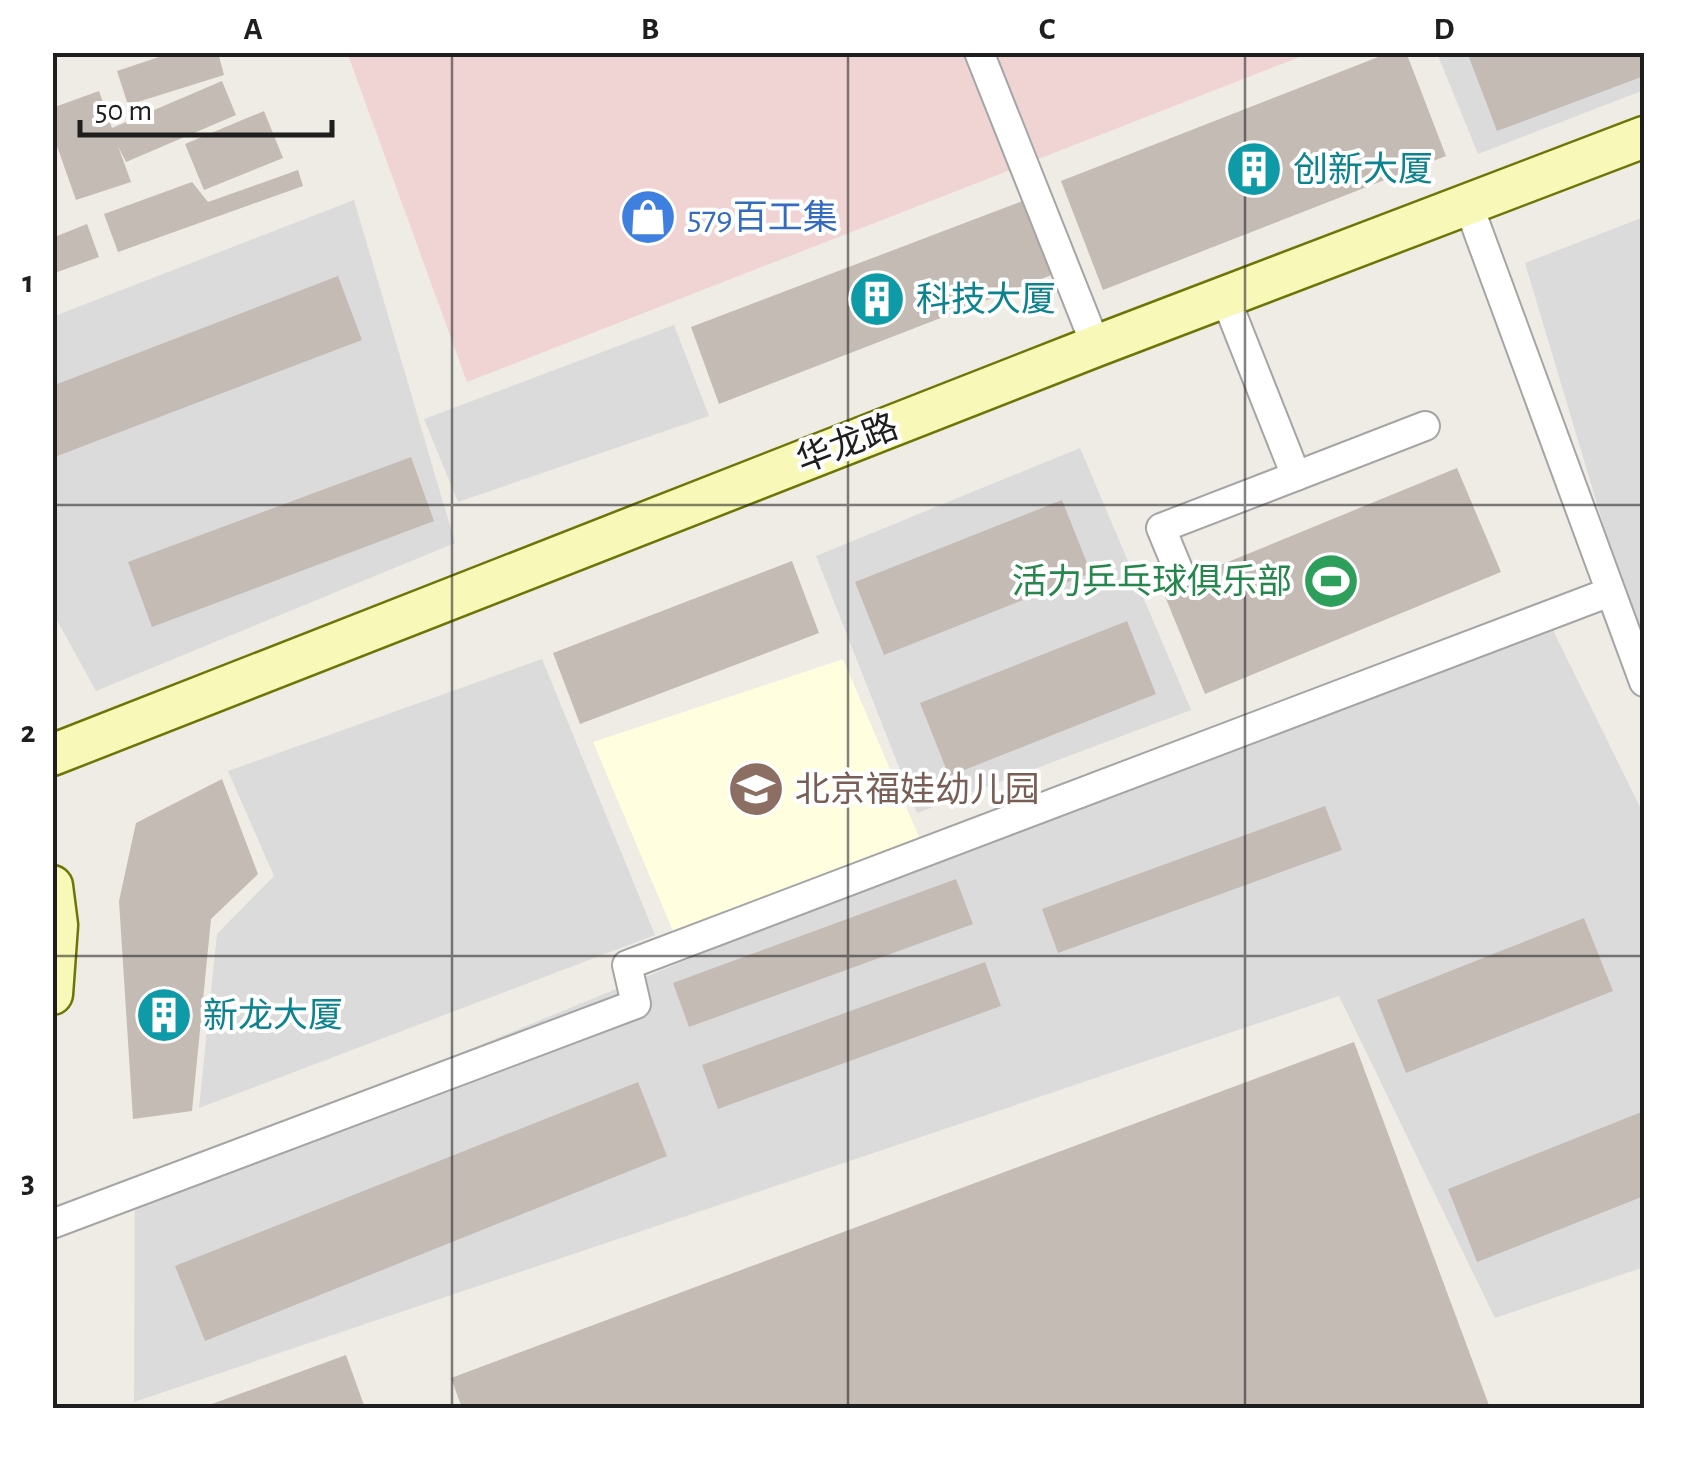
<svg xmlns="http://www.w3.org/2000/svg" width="1697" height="1461" font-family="'Alegreya Sans','Noto Sans SC',sans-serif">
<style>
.residential{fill:#dcdbdb}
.commercial{fill:#f0d4d4}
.education{fill:#fffede}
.building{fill:#c4bbb4}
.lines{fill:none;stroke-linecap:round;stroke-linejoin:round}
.street-casing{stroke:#a5a5a5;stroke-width:32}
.secondary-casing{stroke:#6d7605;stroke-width:45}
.street{stroke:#fff;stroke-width:28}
.secondary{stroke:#f8f9b9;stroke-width:40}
.grid{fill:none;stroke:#1e1e1e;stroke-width:2.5;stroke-opacity:0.55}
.labels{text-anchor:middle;stroke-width:8;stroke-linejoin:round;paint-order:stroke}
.culture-label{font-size:35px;fill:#0d838f;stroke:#fff;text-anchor:start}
.shop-label{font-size:35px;fill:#366cbe;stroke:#fff;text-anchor:start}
.street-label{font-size:35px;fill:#1e1e1e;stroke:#fff}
.leisure-label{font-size:35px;fill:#27864d;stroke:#fff;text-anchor:end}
.education-label{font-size:35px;fill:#785e54;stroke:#fff;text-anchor:start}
.neatline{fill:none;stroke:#1e1e1e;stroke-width:4}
.grid-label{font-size:32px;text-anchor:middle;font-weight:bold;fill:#1e1e1e}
</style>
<rect width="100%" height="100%" fill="#efebe5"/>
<!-- residential -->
<g class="residential">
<polygon points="1437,53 1644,53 1644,90 1478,154"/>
<polygon points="354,200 455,543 96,691 53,613 52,317"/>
<polygon points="1644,217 1644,661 1525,263"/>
<polygon points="674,325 709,416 458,502 424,419"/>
<polygon points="1080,448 1191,710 917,813 816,556"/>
<polygon points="1542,608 1644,815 1644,1267 1495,1318 1339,996 134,1402 135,1187"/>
<polygon points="542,659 655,935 199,1108 217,934 274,876 228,771"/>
</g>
<!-- commercial -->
<polygon class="commercial" points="347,52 1310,53 467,382"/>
<!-- education -->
<polygon class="education" points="843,659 919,837 673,931 593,742"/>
<!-- building -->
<g class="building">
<polygon points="174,52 218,52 224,75 128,105 117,71"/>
<polygon points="1391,52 1406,52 1446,156 1103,290 1061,181"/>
<polygon points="1467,52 1644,52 1644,76 1497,131"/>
<polygon points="222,81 236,115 126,162 118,146 131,182 76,200 52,132 52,108 99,91 112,128"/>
<polygon points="264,111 283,158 204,190 185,144"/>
<polygon points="298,170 303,186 118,252 104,214 192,182 208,202"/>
<polygon points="1033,197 1062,271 719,404 691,327"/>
<polygon points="87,224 99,257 52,274 52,238"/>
<polygon points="338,276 362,340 52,458 52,386"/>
<polygon points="411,457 434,521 152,627 128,562"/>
<polygon points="1457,468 1501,572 1205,694 1162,589"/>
<polygon points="1062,500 1091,573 884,655 855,582"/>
<polygon points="792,561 819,633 580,724 553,653"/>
<polygon points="1127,621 1156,694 949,776 920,703"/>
<polygon points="222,779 258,874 211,919 192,1111 133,1119 119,901 136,823"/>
<polygon points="1325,806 1342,850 1058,953 1042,909"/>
<polygon points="956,879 973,924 689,1027 673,983"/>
<polygon points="1584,918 1613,991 1406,1073 1377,1000"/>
<polygon points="985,962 1001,1006 718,1109 702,1065"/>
<polygon points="1354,1042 1490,1408 462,1408 451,1378"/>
<polygon points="638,1082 667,1156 205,1341 175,1266"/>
<polygon points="1644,1111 1644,1196 1477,1262 1448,1189"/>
<polygon points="346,1355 365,1408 201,1408"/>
</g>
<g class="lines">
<!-- street casing -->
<g class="street-casing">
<g id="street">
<polyline points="979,52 1096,346"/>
<polyline points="1468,204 1644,682"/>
<polyline points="1296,476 1425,426"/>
<polyline points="1180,574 1161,528 1296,476 1225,297"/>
<polyline points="52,1224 636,1004 627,965 1610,592"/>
</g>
</g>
<!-- secondary casing -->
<g class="secondary-casing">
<g id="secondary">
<polyline points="52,755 1096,346 1644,137"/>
<polyline points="52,886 57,925 52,994"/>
</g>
</g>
<!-- street -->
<use href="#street" class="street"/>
<!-- secondary -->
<use href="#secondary" class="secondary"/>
</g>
<!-- grid -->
<path class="grid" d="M452,52V1408M848,52V1408M1245,52V1408M52,505H1644M52,956H1644"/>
<!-- icons -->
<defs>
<g id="building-disc" transform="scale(2.875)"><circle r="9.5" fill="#0f9aa8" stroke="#fff"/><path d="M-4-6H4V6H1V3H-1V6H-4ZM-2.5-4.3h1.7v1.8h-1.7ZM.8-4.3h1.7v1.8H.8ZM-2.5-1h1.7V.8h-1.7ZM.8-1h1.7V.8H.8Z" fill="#fff"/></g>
<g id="shop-disc" transform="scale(2.875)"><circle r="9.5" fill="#3f7fe0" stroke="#fff"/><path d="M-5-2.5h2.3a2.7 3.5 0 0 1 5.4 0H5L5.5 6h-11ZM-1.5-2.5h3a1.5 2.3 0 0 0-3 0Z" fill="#fff"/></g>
<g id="stadium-disc" transform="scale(2.875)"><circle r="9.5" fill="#2e9e5b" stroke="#fff"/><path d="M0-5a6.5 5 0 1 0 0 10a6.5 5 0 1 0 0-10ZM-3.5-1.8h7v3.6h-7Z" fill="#fff"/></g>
<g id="school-disc" transform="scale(2.875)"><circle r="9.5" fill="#8d6e63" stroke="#fff"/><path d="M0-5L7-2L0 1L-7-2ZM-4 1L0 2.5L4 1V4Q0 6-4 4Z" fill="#fff"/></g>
</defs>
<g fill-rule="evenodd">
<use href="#building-disc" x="1254" y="169"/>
<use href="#shop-disc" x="648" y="217"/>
<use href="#building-disc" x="877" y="299"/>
<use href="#stadium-disc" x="1331" y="581"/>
<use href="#school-disc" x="756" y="789"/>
<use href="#building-disc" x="164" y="1015"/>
</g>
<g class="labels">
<!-- culture labels -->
<g class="culture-label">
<text x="1293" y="181">创新大厦</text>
<text x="916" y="311">科技大厦</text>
<text x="203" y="1027">新龙大厦</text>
</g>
<!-- shop labels -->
<g class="shop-label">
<text x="687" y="229">579百工集</text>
</g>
<!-- street labels -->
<g class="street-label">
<text transform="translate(847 443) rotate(-21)" y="12">华龙路</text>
</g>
<!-- leisure labels -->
<g class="leisure-label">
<text x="1292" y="593">活力乒乓球俱乐部</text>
</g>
<!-- education labels -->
<g class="education-label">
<text x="795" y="801">北京福娃幼儿园</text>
</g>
</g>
<!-- border -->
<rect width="1697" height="1461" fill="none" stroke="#ffffff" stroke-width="110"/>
<!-- scale -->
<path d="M80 120v15h252v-15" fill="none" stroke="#1e1e1e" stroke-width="5"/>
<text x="95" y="120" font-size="30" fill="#1e1e1e" stroke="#ffffff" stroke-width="8" paint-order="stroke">50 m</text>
<rect x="55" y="55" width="1587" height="1351" class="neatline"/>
<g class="grid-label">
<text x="253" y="39">A</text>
<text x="650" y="39">B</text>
<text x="1047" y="39">C</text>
<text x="1444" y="39">D</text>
<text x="28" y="292">1</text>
<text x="28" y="742">2</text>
<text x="28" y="1192">3</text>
</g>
</svg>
